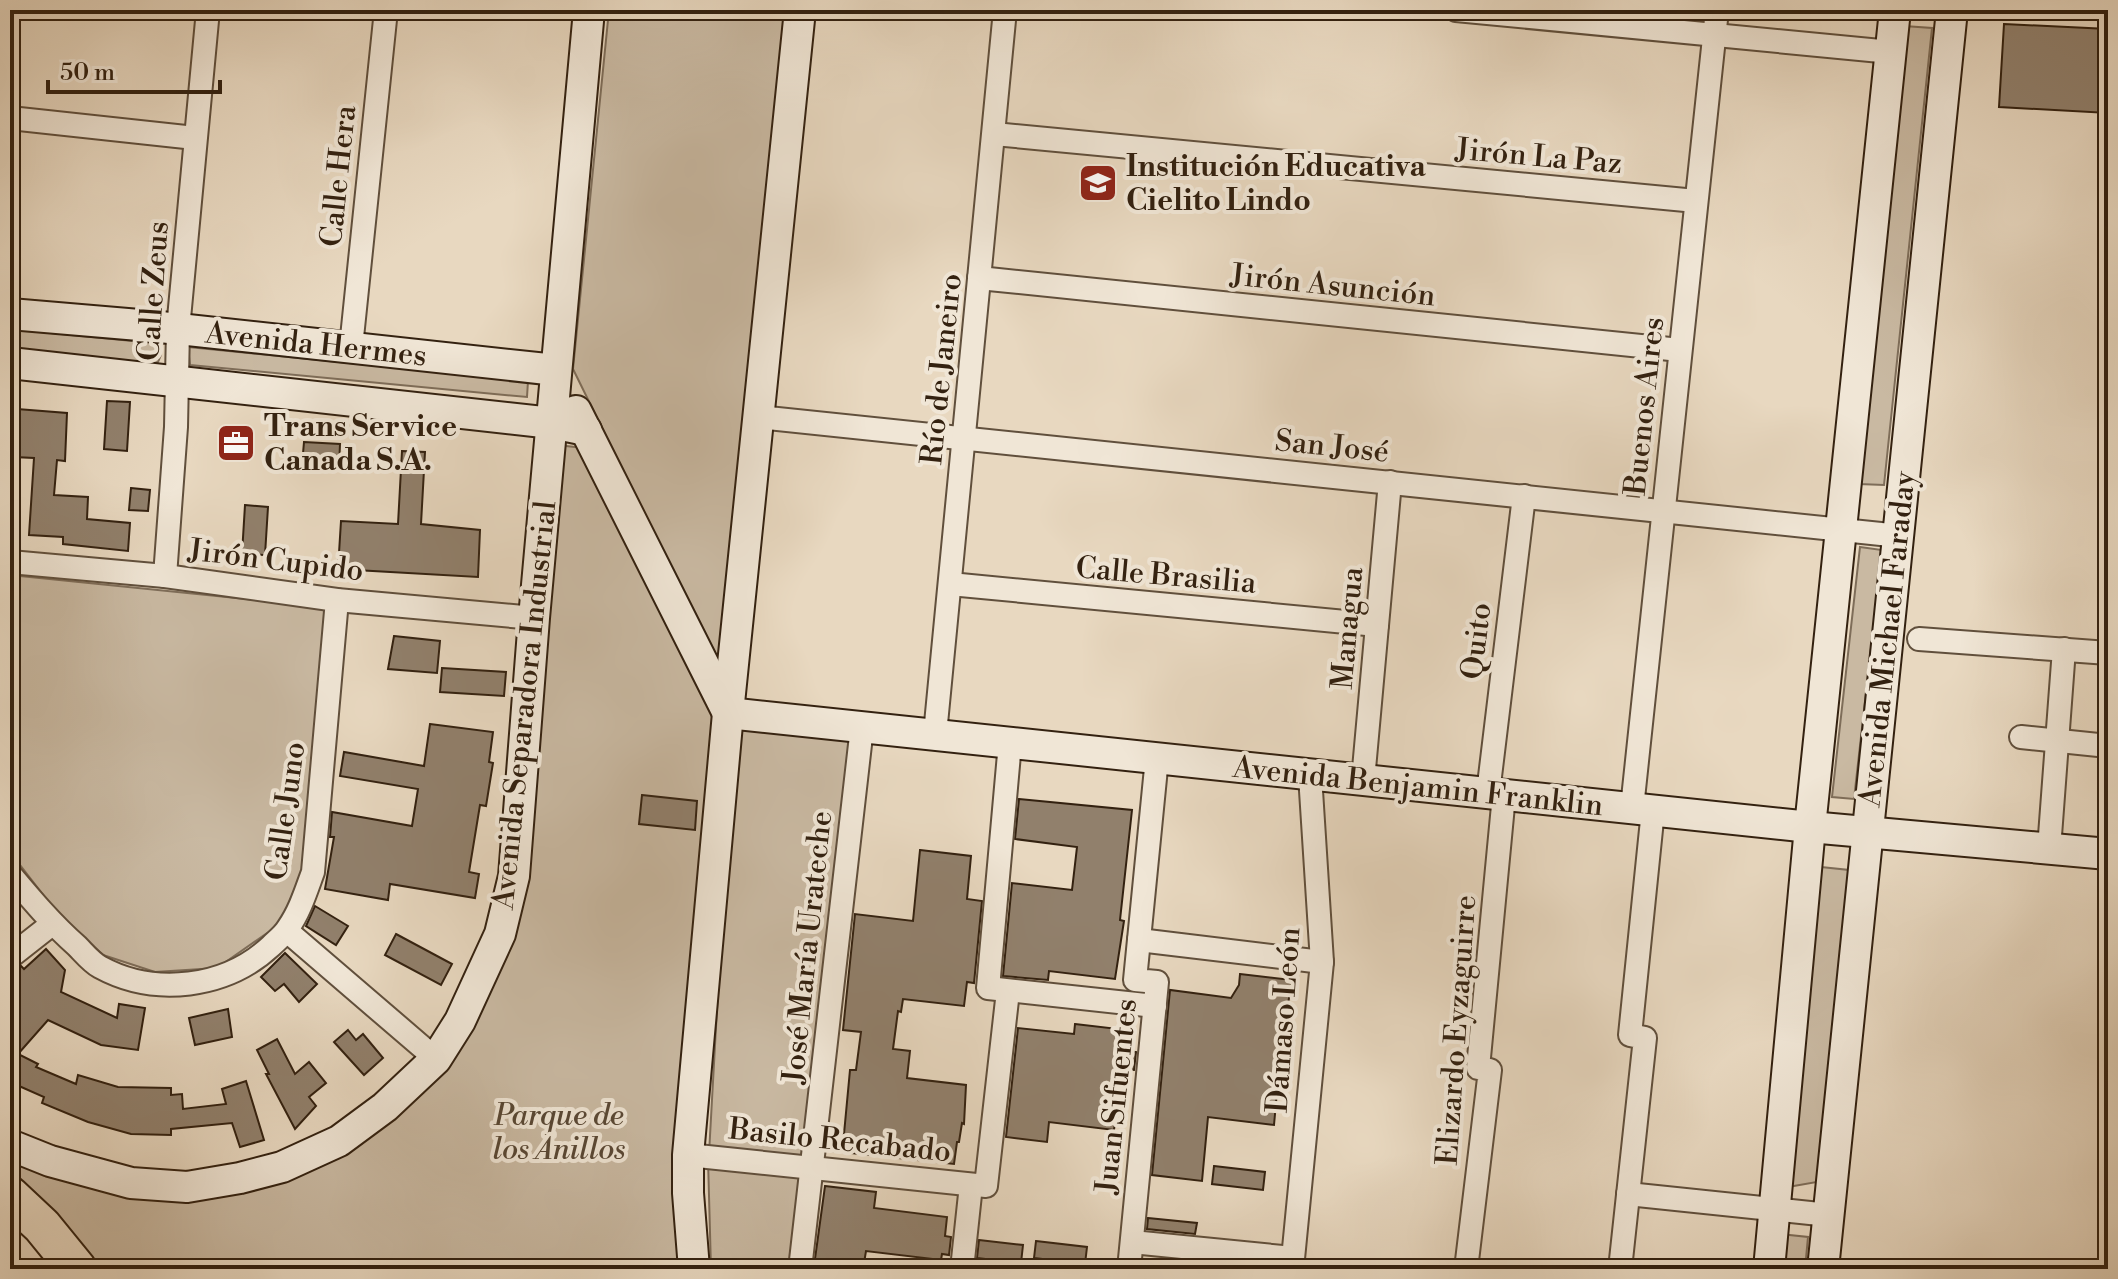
<svg xmlns="http://www.w3.org/2000/svg" width="2118" height="1279" font-family="'Libre Bodoni',serif">
<style>
.green{fill:#c9b9a2;stroke:#7e6d59;stroke-width:2}
.building{fill:#91806c;stroke:#332110;stroke-width:2}
.lines{fill:none;stroke-linecap:round;stroke-linejoin:round}
.street-casing{stroke:#604f3c;stroke-width:26}
.secondary-casing{stroke:#332110;stroke-width:34}
.highway-casing{stroke:#332110;stroke-width:42}
.street{stroke:#f0e6d6;stroke-width:22}
.secondary{stroke:#f0e6d6;stroke-width:30}
.highway{stroke:#e8d8c0;stroke-width:38}
.labels{text-anchor:middle;stroke-width:8;stroke-linejoin:round;paint-order:stroke}
.street-label{font-size:30px;fill:#332110;stroke:#f0e6d6}
.poi-label{font-size:30px;font-weight:bold;fill:#332110;stroke:#f0e6d6;text-anchor:start}
.park-label{font-size:30px;font-style:italic;fill:#584734;stroke:#f0e6d6}
</style>
<rect width="100%" height="100%" fill="#e8d8c0"/>
<filter id="stains"><feTurbulence type="fractalNoise" baseFrequency=".0025" numOctaves="4"/><feColorMatrix values="0 0 0 0 .2 0 0 0 0 .09 0 0 0 0 .02 0 0 0 .5 -.17"/></filter>
<radialGradient id="worn" r=".72"><stop offset=".6" stop-color="#630" stop-opacity="0"/><stop offset="1" stop-color="#630" stop-opacity=".3"/></radialGradient>
<!-- green -->
<g class="green">
<polygon points="609,10 790,10 724,676 573,369"/>
<polygon points="1904,26 1932,28 1884,485 1859,484"/>
<polygon points="10,329 153,343 160,349 161,355 158,362 151,364 10,350"/>
<polygon points="188,347 528,381 527,397 190,365"/>
<polygon points="557,445 584,448 718,717 697,1269 98,1269 10,1169 10,1148 125,1194 243,1193 341,1151 488,985"/>
<polygon points="1860,547 1882,550 1854,799 1832,797"/>
<polygon points="10,575 325,607 303,870 280,924 217,968 155,972 103,955 58,914 10,852"/>
<polygon points="733,719 856,732 809,1165 709,1154"/>
<polygon points="1821,867 1849,870 1817,1182 1788,1187"/>
<polygon points="708,1159 808,1172 797,1269 711,1269"/>
<polygon points="1780,1234 1808,1237 1805,1269 1776,1269"/>
</g>
<!-- building -->
<g class="building">
<polygon points="2004,24 2108,29 2108,113 1999,107"/>
<polygon points="107,401 130,402 127,451 104,449"/>
<polygon points="17,409 67,413 65,461 57,460 54,495 88,497 87,519 130,523 128,551 63,544 63,537 29,535 34,458 14,457"/>
<polygon points="304,442 340,444 339,467 302,465"/>
<polygon points="402,451 425,452 421,524 480,530 478,577 338,569 341,521 398,524"/>
<polygon points="131,488 150,490 148,511 129,510"/>
<polygon points="245,505 268,507 265,555 242,554"/>
<polygon points="394,636 440,641 437,673 388,669"/>
<polygon points="442,668 506,672 504,696 440,692"/>
<polygon points="430,724 493,732 489,762 493,763 486,806 480,805 469,872 479,874 475,898 390,884 388,900 325,889 334,837 330,837 332,812 412,826 418,789 340,776 344,752 424,766"/>
<polygon points="642,795 697,801 695,830 639,824"/>
<polygon points="1019,799 1132,810 1120,920 1124,921 1115,979 1049,971 1048,980 1003,976 1012,883 1072,890 1077,847 1015,839"/>
<polygon points="920,850 971,856 967,899 982,901 974,983 967,982 964,1006 903,999 901,1012 898,1011 893,1049 910,1051 907,1078 966,1085 964,1124 962,1123 959,1142 957,1142 954,1164 833,1151 835,1133 844,1134 850,1070 856,1070 861,1032 843,1030 855,914 913,921"/>
<polygon points="315,906 348,926 336,945 306,926"/>
<polygon points="396,934 452,964 441,985 385,955"/>
<polygon points="46,949 65,970 61,992 117,1018 119,1004 145,1008 138,1050 101,1045 48,1020 18,1054 38,1064 36,1067 76,1084 78,1075 118,1087 171,1088 171,1095 182,1094 183,1109 226,1104 222,1089 246,1081 264,1140 240,1147 232,1123 171,1129 171,1135 131,1134 88,1122 42,1103 44,1097 10,1082 10,971 21,966 24,969"/>
<polygon points="285,953 317,984 299,1002 284,984 275,991 261,977"/>
<polygon points="1240,974 1292,980 1277,1070 1279,1070 1274,1125 1208,1117 1202,1181 1152,1175 1170,990 1231,998 1239,985"/>
<polygon points="228,1009 232,1037 195,1045 189,1018"/>
<polygon points="1075,1024 1127,1030 1124,1050 1136,1052 1134,1070 1122,1069 1114,1130 1049,1122 1047,1142 1006,1137 1018,1028 1074,1034"/>
<polygon points="348,1030 356,1040 363,1034 383,1058 364,1075 334,1042"/>
<polygon points="277,1039 295,1074 309,1062 326,1083 309,1097 316,1106 295,1129 266,1074 269,1074 257,1050"/>
<polygon points="1214,1166 1265,1172 1263,1190 1212,1184"/>
<polygon points="825,1186 876,1192 874,1208 947,1217 945,1236 951,1237 949,1255 942,1254 941,1260 866,1251 863,1269 814,1266"/>
<polygon points="1148,1218 1197,1223 1195,1234 1147,1229"/>
<polygon points="979,1240 1023,1245 1021,1263 977,1258"/>
<polygon points="1036,1241 1087,1247 1085,1264 1034,1258"/>
</g>
<g class="lines">
<!-- street casing -->
<g class="street-casing">
<g id="street">
<polyline points="1456,10 1891,52"/>
<polyline points="10,118 195,138"/>
<polyline points="994,134 1696,201"/>
<polyline points="979,278 1680,350"/>
<polyline points="351,347 386,10"/>
<polyline points="758,417 1900,536"/>
<polyline points="10,562 165,576 337,600 534,618"/>
<polyline points="165,576 176,427 178,329 208,10"/>
<polyline points="950,584 1377,625"/>
<polyline points="1919,639 2108,653"/>
<polyline points="935,734 1005,10"/>
<polyline points="2021,737 2108,746"/>
<polyline points="1010,743 988,988 1155,1006"/>
<polyline points="1363,780 1390,482"/>
<polyline points="1488,793 1524,496"/>
<polyline points="1632,808 1717,10"/>
<polyline points="2049,849 2064,649"/>
<path d="M10,874C31,899 52,924 77,946C84,953 91,962 100,967C155,997 226,988 271,946C277,940 284,935 288,928C300,911 306,891 313,872L337,600"/>
<polyline points="287,931 436,1059"/>
<polyline points="1139,940 1322,962"/>
<polyline points="10,957 52,924"/>
<polyline points="688,1155 986,1186 1008,991"/>
<polyline points="1628,1194 1829,1215"/>
<polyline points="1132,1242 1293,1258"/>
<polyline points="800,1269 862,727"/>
<polyline points="962,1269 971,1185"/>
<polyline points="1129,1269 1157,982 1135,980 1157,758"/>
<polyline points="1292,1269 1322,962 1310,775"/>
<polyline points="1466,1269 1490,1070 1478,1068 1504,795"/>
<polyline points="1620,1269 1645,1038 1630,1035 1653,810"/>
</g>
</g>
<!-- secondary casing -->
<g class="secondary-casing">
<g id="secondary">
<polyline points="10,314 151,326 556,370"/>
<polyline points="10,363 552,423 586,430"/>
<polyline points="576,411 728,713"/>
<polyline points="728,713 1810,827 2108,854"/>
<polyline points="10,1145 50,1161 131,1183 187,1187 240,1178 282,1167 339,1141 385,1107 436,1059 460,1021 500,934 514,876 534,618 589,10"/>
<polyline points="694,1269 688,1193 688,1155 728,713 800,10"/>
<polyline points="1769,1269 1810,827 1895,10"/>
<polyline points="1823,1269 1952,10"/>
</g>
</g>
<!-- highway casing -->
<g class="highway-casing">
<polyline id="highway" points="10,1196 42,1226 77,1269"/>
</g>
<!-- street -->
<use href="#street" class="street"/>
<!-- secondary -->
<use href="#secondary" class="secondary"/>
<!-- highway -->
<use href="#highway" class="highway"/>
</g>
<!-- icons -->
<defs>
<g id="school-square" transform="scale(2)"><rect x="-9" y="-9" width="18" height="18" rx="4" fill="#8f2418" stroke="#f0e6d6"/><path d="M0-5L7-2L0 1L-7-2ZM-4 1L0 2.5L4 1V4Q0 6-4 4Z" fill="#fff"/></g>
<g id="office-square" transform="scale(2)"><rect x="-9" y="-9" width="18" height="18" rx="4" fill="#8f2418" stroke="#f0e6d6"/><path d="M-6-3h4V-5.5h4V-3h4V5H-6ZM-1-4.5V-3h2v-1.5ZM-6 0V1H6V0Z" fill="#fff"/></g>
</defs>
<g fill-rule="evenodd">
<use href="#school-square" x="1098" y="183"/>
<use href="#office-square" x="236" y="443"/>
</g>
<g class="labels">
<!-- street labels -->
<g class="street-label">
<text transform="translate(1539 156) rotate(5)" y="10">Jirón La Paz</text>
<text transform="translate(338 176) rotate(-84)" y="10">Calle Hera</text>
<text transform="translate(1333 285) rotate(6)" y="10">Jirón Asunción</text>
<text transform="translate(153 291) rotate(-86)" y="10">Calle Zeus</text>
<text transform="translate(316 344) rotate(6)" y="10">Avenida Hermes</text>
<text transform="translate(941 369) rotate(-84)" y="10">Río de Janeiro</text>
<text transform="translate(1644 406) rotate(-84)" y="10">Buenos Aires</text>
<text transform="translate(1332 446) rotate(6)" y="10">San José</text>
<text transform="translate(276 560) rotate(7)" y="10">Jirón Cupido</text>
<text transform="translate(1166 575) rotate(5)" y="10">Calle Brasilia</text>
<text transform="translate(1347 628) rotate(-85)" y="10">Managua</text>
<text transform="translate(1887 639) rotate(-84)" y="10">Avenida Michael Faraday</text>
<text transform="translate(1476 641) rotate(-83)" y="10">Quito</text>
<text transform="translate(524 705) rotate(-84)" y="10">Avenida Separadora Industrial</text>
<text transform="translate(1418 786) rotate(6)" y="10">Avenida Benjamin Franklin</text>
<text transform="translate(285 811) rotate(-82)" y="10">Calle Juno</text>
<text transform="translate(807 947) rotate(-84)" y="10">José María Urateche</text>
<text transform="translate(1283 1020) rotate(-86)" y="10">Dámaso León</text>
<text transform="translate(1456 1030) rotate(-86)" y="10">Elizardo Eyzaguirre</text>
<text transform="translate(1116 1096) rotate(-84)" y="10">Juan Sifuentes</text>
<text transform="translate(840 1140) rotate(6)" y="10">Basilo Recabado</text>
</g>
<!-- poi labels -->
<g class="poi-label">
<text x="1126" y="176">Institución Educativa<tspan x="1126" dy="34">Cielito Lindo</tspan></text>
<text x="264" y="436">Trans Service<tspan x="264" dy="34">Canada S.A.</tspan></text>
</g>
<!-- park labels -->
<g class="park-label">
<text x="559" y="1125">Parque de<tspan x="559" dy="34">los Anillos</tspan></text>
</g>
</g>
<!-- margin -->
<rect width="2118" height="1279" fill="none" stroke="#e8d8c0" stroke-width="40"/>
<rect x="12" y="12" width="2094" height="1255" fill="none" stroke="#332110" stroke-width="4"/>
<rect x="20" y="20" width="2078" height="1239" fill="none" stroke="#332110" stroke-width="2"/>
<!-- scale -->
<path d="M48 80v12h172v-12" fill="none" stroke="#332110" stroke-width="4"/>
<text x="60" y="80" font-size="24" fill="#332110" stroke="#f0e6d6" stroke-width="6" paint-order="stroke">50 m</text>
<rect width="100%" height="100%" filter="url(#stains)"/>
<rect width="100%" height="100%" fill="url(#worn)"/>
</svg>
